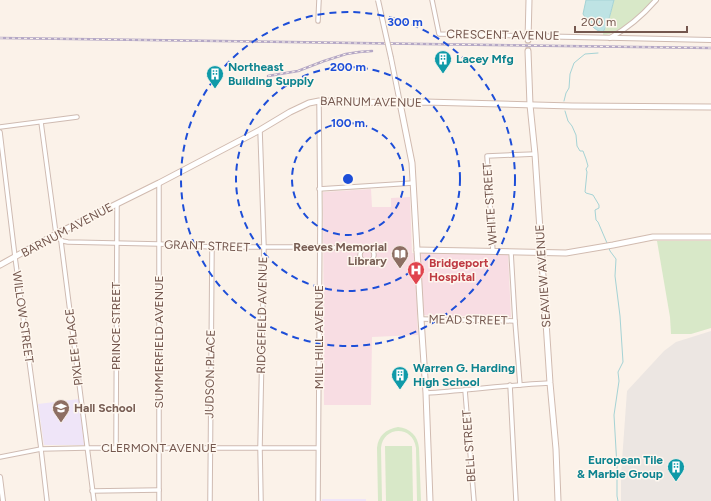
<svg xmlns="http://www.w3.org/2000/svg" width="711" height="501" font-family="Figtree,sans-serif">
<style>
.industrial{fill:#ece6e2}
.education{fill:#efe5f8}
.medical{fill:#f8dde3}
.green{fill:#d8e8c8}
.water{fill:#bee3e4;stroke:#a5d3d5}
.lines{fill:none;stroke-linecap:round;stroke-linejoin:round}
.stream{stroke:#a5d3d5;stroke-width:1}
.secondary-tunnel{stroke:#d9cbc2;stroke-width:5;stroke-dasharray:5 2.5;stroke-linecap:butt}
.minor-casing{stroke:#cfbbb2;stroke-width:5.5}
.tertiary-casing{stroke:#cfbbb2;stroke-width:6}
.secondary-casing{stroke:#d1bbb0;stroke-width:7}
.minor{stroke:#fff;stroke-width:3.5}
.tertiary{stroke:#fff;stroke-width:4}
.secondary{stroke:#fff;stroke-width:5}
.rail-casing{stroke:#b4a7c5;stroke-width:2.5}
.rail{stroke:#fef7ef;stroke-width:1;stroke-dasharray:3;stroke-linecap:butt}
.tertiary-bridge-casing{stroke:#cfbbb2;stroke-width:6;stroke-linecap:butt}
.tertiary-bridge{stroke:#fff;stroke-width:4}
.ring{fill:none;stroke:#1d4ed8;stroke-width:2;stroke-dasharray:7 5}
.labels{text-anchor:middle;stroke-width:3;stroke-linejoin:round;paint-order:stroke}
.street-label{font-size:12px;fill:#74574e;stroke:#fef7ef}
.culture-label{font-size:12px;font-weight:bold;fill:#0d838f;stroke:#fef7ef;text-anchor:start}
.education-label{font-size:12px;font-weight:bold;fill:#785e54;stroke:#fef7ef;text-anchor:end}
.health-label{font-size:12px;font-weight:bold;fill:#be3a42;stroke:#fef7ef;text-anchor:start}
.centre{fill:#1d4ed8;stroke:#fef7ef;stroke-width:2}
.ring-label{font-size:12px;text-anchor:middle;font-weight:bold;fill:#1d4ed8;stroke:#fef7ef;stroke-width:3;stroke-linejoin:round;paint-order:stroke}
</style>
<rect width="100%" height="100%" fill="#fbf2e9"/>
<!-- industrial -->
<polygon class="industrial" points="711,331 711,501 621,501 621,475 627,391 664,351 676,342"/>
<!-- education -->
<g class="education">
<polygon points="79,399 84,445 44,445 38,404"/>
<rect x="322" y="499" width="44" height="2"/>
</g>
<!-- medical -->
<polygon class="medical" points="371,189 372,207 391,207 391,198 410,197 412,253 508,254 511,317 417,315 418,335 372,337 371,405 324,405 323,192"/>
<!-- green -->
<g class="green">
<path d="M614,0H653C644,10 617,36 603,35C603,30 607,28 608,23C610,15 612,8 614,0Z"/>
<polygon points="657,241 711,241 711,328 691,334 671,334 670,317"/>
<path d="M398,427C410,428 418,436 419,448L421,501H417L416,448C413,425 383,426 381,448L382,501H378L377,448C378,436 386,429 398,427Z"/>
<polygon points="385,446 412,446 413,501 386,501"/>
</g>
<!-- water -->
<path class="water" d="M586,0H614C611,11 609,22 603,32C594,31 588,22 583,14Z"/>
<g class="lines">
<!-- stream -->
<g class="stream">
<polyline points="564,101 566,93 569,88 570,74 574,63 580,58 585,54 598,53"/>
<polyline points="565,111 568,121 572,126 576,135 577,146 580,151 583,151 586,159 588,166 586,169 587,172 585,192 586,193 593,195 599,205 599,208 595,210 596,220 598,222 607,243"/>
<polyline points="609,248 610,251 616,259 615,276 620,316 623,362 618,372 619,381 614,415 617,467 617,496 618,501"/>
</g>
<!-- secondary-tunnel -->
<polyline class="secondary-tunnel" points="528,51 528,40"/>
<!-- minor casing -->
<g class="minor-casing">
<g id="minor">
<polyline points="432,0 439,34 529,36"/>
<polyline points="318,21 319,0"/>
<path d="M41,122L56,234C59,240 61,241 68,242L159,244L212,247H319L358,249L361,251"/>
<polyline points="0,127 77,117"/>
<polyline points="260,130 264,247 260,448 261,501"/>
<polyline points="0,132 15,257 41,449 47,501"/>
<polyline points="159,183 159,501"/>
<polyline points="319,189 413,183"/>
<polyline points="61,241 94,501"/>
<circle cx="367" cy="255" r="7"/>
<polyline points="493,252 487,156 535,154"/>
<polyline points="511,252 515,321 520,385"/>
<polyline points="421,319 515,321"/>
<polyline points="510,385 516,501"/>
<polyline points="465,390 474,501"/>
<path d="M426,393C468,390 509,385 550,383"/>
<polyline points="116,447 117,204"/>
<polyline points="0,457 41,449 86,448 318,448"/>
<polyline points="92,491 159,490"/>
<polyline points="210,501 212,247"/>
<polyline points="318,501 320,214 319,101"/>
</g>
</g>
<!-- tertiary casing -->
<g class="tertiary-casing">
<g id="tertiary">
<polyline points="529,36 711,40"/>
<path d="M610,38C628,28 643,15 656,0"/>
<polyline points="391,58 400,103"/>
<polyline points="0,477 3,501"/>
</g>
</g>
<!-- secondary casing -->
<g class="secondary-casing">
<g id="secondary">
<polyline points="528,40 529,0"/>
<polyline points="528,51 530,105 535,154 550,383 556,449 558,501"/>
<polyline points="400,103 412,163 421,319 426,393 430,501"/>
<polyline points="417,250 566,253 613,245 653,237 711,237"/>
<polyline points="0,265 56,234 159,183 260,130 290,112 309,103 319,101 400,103 425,102 572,106 711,107"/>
</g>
</g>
<!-- minor -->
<use href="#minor" class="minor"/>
<!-- tertiary -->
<use href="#tertiary" class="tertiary"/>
<!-- secondary -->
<use href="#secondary" class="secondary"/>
<!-- rail casing -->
<g class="rail-casing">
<g id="rail">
<polyline points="0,38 711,48"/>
<polyline points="268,76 298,71 324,61 346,54 359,52 372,51"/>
</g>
</g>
<!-- rail -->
<use href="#rail" class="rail"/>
<!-- tertiary-bridge casing -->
<g class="tertiary-bridge-casing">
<polyline id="tertiary-bridge" points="378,0 391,58"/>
</g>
<!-- tertiary-bridge -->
<use href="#tertiary-bridge" class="tertiary-bridge"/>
</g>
<!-- distance rings -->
<g class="ring">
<circle cx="348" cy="179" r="56"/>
<circle cx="348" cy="179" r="112"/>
<circle cx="348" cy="179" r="167"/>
</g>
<!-- icons -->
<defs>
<g id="building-pin" transform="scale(0.9)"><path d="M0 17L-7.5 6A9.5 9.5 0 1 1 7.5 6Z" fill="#0f9aa8" stroke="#fef7ef"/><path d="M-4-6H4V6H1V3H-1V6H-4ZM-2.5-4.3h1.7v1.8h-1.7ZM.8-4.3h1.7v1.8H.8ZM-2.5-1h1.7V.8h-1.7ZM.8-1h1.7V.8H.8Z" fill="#fff"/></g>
<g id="library-pin" transform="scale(0.9)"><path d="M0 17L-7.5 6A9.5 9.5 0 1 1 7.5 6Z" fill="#8d6e63" stroke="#fef7ef"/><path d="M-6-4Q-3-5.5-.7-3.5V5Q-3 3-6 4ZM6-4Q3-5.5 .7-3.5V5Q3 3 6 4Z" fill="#fff"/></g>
<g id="hospital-pin" transform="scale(0.9)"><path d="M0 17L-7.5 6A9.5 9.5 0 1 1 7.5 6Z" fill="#e0444e" stroke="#fef7ef"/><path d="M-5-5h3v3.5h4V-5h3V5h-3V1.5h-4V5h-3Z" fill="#fff"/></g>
<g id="school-pin" transform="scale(0.9)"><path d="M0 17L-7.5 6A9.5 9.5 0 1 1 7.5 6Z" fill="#8d6e63" stroke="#fef7ef"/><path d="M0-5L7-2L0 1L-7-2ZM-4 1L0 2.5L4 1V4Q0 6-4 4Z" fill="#fff"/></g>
</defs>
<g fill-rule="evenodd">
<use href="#building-pin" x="443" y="59"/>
<use href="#building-pin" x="215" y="74"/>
<use href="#library-pin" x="400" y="254"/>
<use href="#hospital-pin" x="416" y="270"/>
<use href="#building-pin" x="400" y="375"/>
<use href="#school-pin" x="61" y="408"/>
<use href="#building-pin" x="676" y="467"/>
</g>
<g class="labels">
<!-- street labels -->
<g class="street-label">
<text transform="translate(503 35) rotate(1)" y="4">CRESCENT AVENUE</text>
<text transform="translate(371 102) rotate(1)" y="4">BARNUM AVENUE</text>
<text transform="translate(490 204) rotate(-94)" y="4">WHITE STREET</text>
<text transform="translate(67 230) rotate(-28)" y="4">BARNUM AVENUE</text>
<text transform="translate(207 246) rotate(2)" y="4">GRANT STREET</text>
<text transform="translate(543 276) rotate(-94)" y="4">SEAVIEW AVENUE</text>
<text transform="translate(262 315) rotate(-89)" y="4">RIDGEFIELD AVENUE</text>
<text transform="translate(23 317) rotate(82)" y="4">WILLOW STREET</text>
<text transform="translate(468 320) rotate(1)" y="4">MEAD STREET</text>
<text transform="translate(116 326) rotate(-90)" y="4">PRINCE STREET</text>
<text transform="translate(319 337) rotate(-90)" y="4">MILL HILL AVENUE</text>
<text transform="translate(159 342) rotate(-90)" y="4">SUMMERFIELD AVENUE</text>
<text transform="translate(74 347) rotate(-97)" y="4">PIXLEE PLACE</text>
<text transform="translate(210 374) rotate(-89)" y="4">JUDSON PLACE</text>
<text transform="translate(469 446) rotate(-94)" y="4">BELL STREET</text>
<text x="159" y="452">CLERMONT AVENUE</text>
</g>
<!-- culture labels -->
<g class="culture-label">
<text x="456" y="63">Lacey Mfg</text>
<text x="228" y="71">Northeast<tspan x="228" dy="14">Building Supply</tspan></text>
<text x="413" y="372">Warren G. Harding<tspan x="413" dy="14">High School</tspan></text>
<text x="663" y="464" text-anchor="end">European Tile<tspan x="663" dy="14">&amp; Marble Group</tspan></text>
</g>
<!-- education labels -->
<g class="education-label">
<text x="387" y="251">Reeves Memorial<tspan x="387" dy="14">Library</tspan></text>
<text x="74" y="412" text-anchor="start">Hall School</text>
</g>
<!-- health labels -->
<g class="health-label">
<text x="429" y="267">Bridgeport<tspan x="429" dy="14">Hospital</tspan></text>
</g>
</g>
<circle cx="348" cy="179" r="6" class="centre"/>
<g class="ring-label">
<text x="405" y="26">300 m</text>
<text x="348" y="71">200 m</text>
<text x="348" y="127">100 m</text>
</g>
<!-- scale -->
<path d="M575 26v6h112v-6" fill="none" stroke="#74574e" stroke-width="2"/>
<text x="581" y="26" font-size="12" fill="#74574e" stroke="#fef7ef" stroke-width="3" paint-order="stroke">200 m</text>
</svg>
